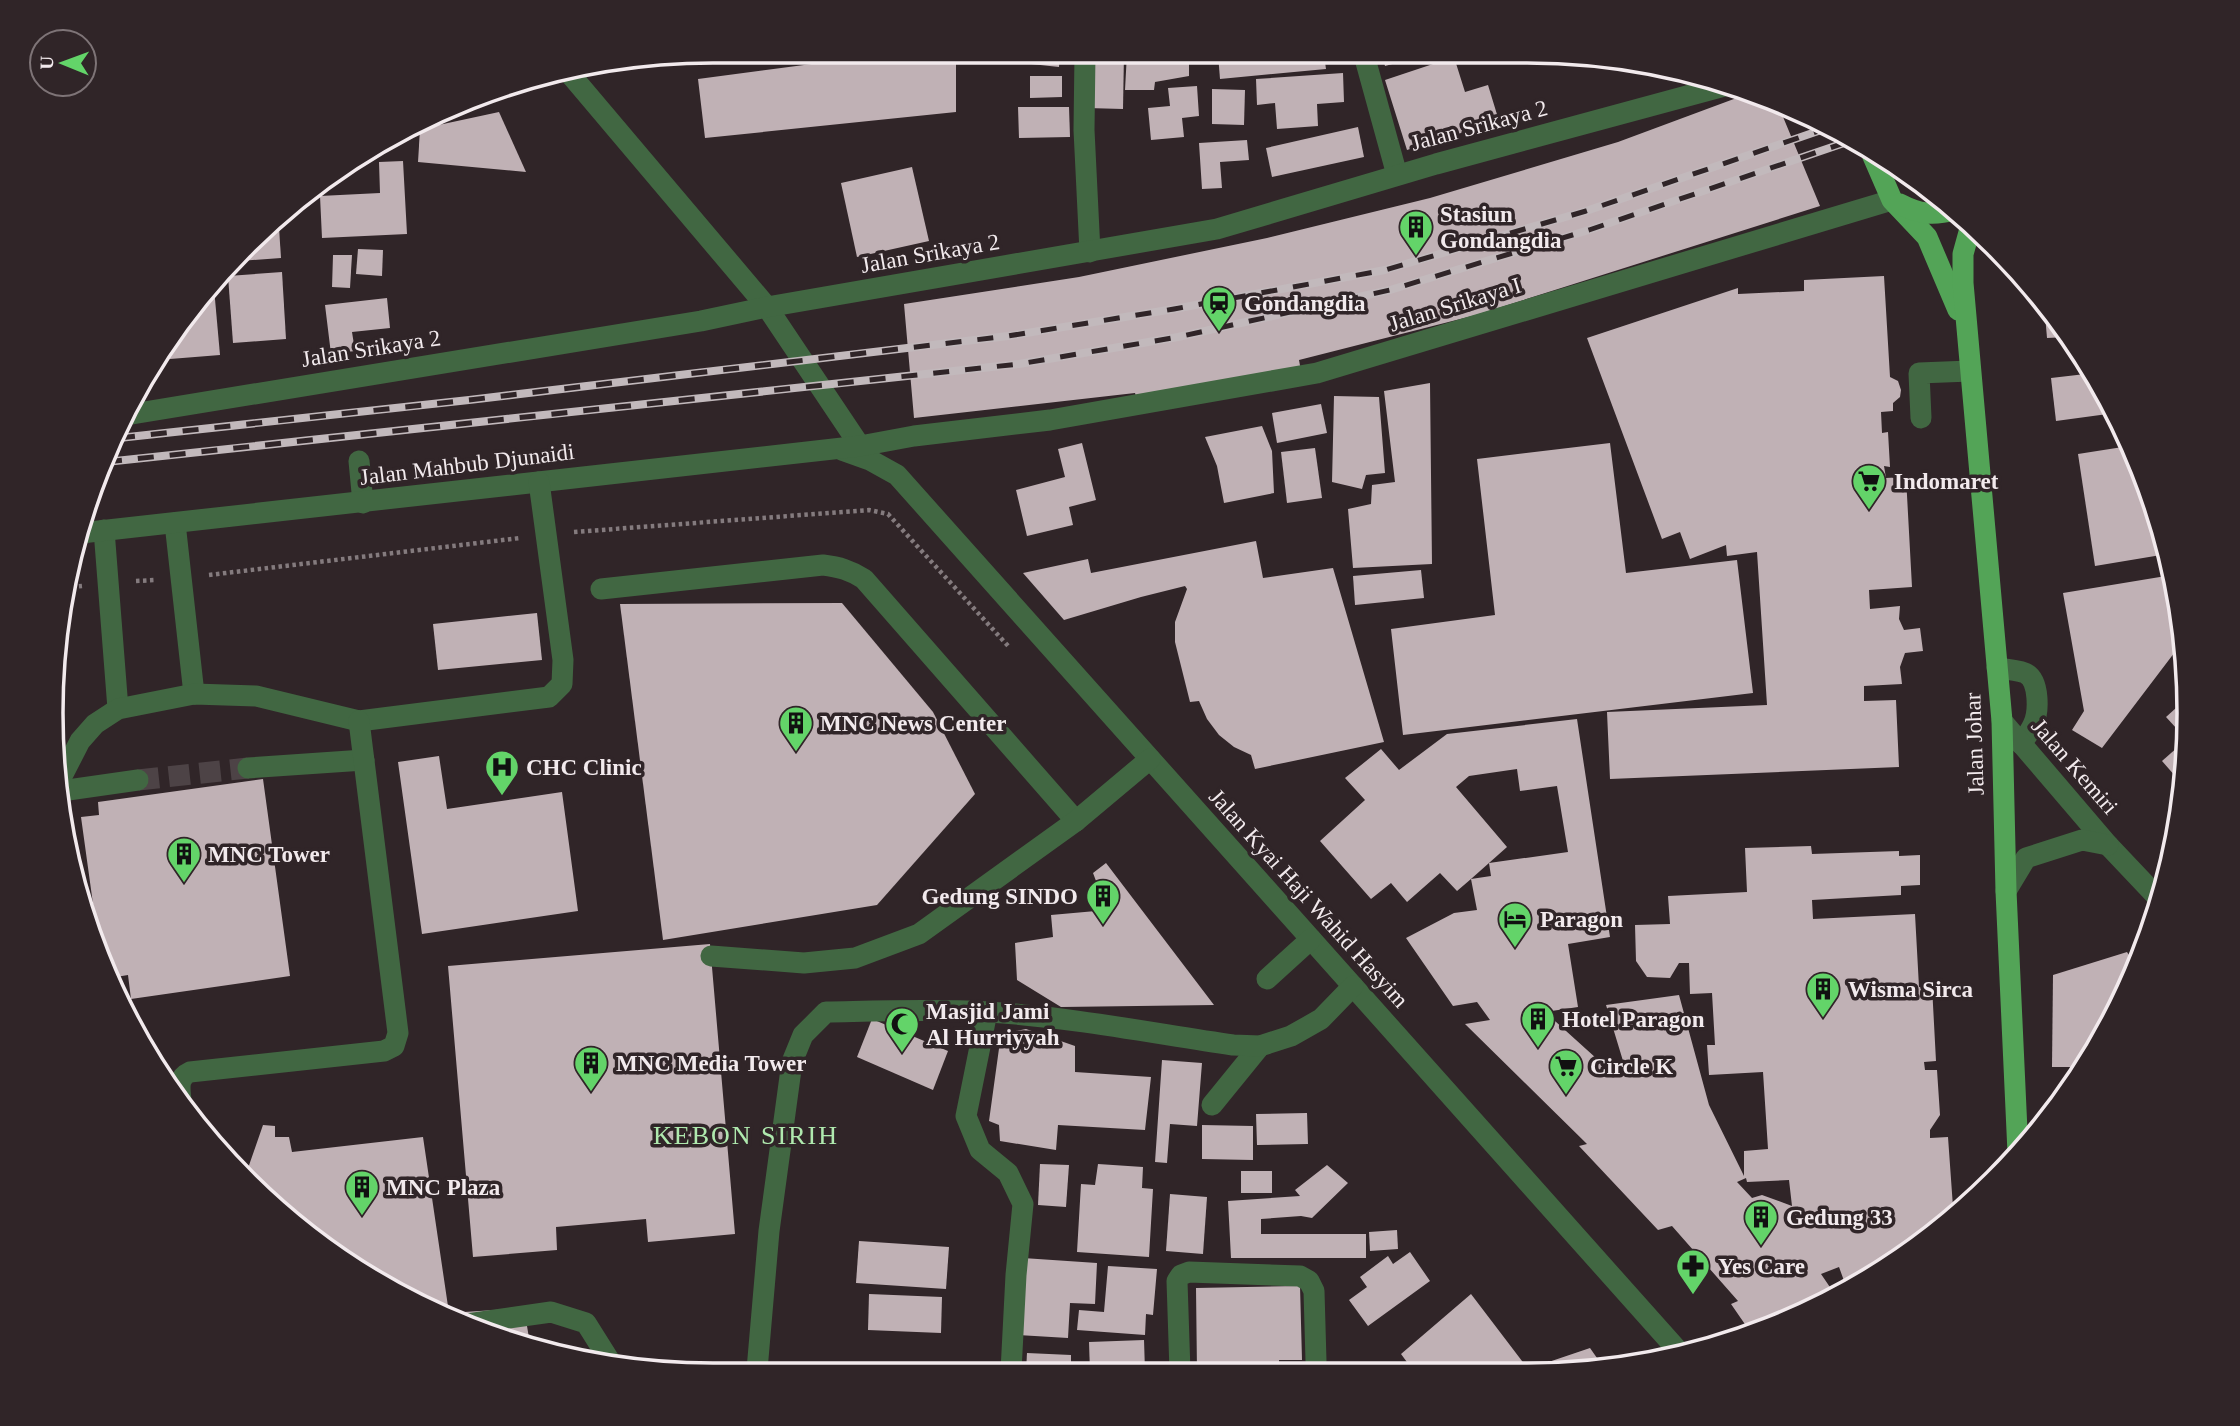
<svg xmlns="http://www.w3.org/2000/svg" width="2240" height="1426" font-family="'Times New Roman',serif">
<style>
.building{fill:#c0b1b5;fill-rule:evenodd}
.lines{fill:none;stroke-linecap:round;stroke-linejoin:round}
.minor-tunnel{stroke:#4d4346;stroke-width:21;stroke-dasharray:21 10;stroke-linecap:butt}
.path{stroke:#847b7e;stroke-width:4.5;stroke-dasharray:3.5 3.5;stroke-linecap:butt}
.minor{stroke:#416742;stroke-width:21}
.major{stroke:#53a457;stroke-width:21}
.rail-casing{stroke:#c2b9bc;stroke-width:8}
.rail{stroke:#302528;stroke-width:5;stroke-dasharray:16;stroke-linecap:butt}
.labels{text-anchor:middle;stroke-width:7;stroke-linejoin:round;paint-order:stroke}
.street-label{font-size:23px;fill:#f2eaed;stroke:#302528}
.poi-label{font-size:23px;font-weight:bold;fill:#f2eaed;stroke:#302528;text-anchor:start}
.quarter-label{font-size:26px;letter-spacing:2px;fill:#afe9ae;stroke:#302528}
.rim{fill:none;stroke:#f2eaed;stroke-width:3.5}
</style>
<rect width="100%" height="100%" fill="#302528"/>
<!-- building -->
<g class="building">
<polygon points="866,52 956,52 956,112 705,138 698,79 865,57"/>
<polygon points="1032,53 1060,53 1059,67 1031,64"/>
<polygon points="1089,53 1124,53 1123,109 1087,108"/>
<polygon points="1127,53 1189,54 1189,76 1155,82 1154,90 1125,90"/>
<polygon points="1218,54 1324,55 1326,69 1220,79"/>
<polygon points="1382,55 1422,55 1422,56 1385,66"/>
<polygon points="1499,56 1530,56 1530,57 1501,64"/>
<polygon points="1454,57 1465,92 1488,85 1499,121 1407,150 1385,80"/>
<polygon points="1343,73 1344,102 1317,104 1318,126 1277,129 1275,103 1257,105 1256,79"/>
<polygon points="1030,76 1062,76 1062,97 1030,98"/>
<polygon points="1197,86 1199,116 1182,118 1184,137 1151,140 1148,108 1170,106 1168,88"/>
<polygon points="1212,89 1245,90 1244,125 1212,124"/>
<polygon points="1750,93 1776,100 1820,206 1476,315 1299,360 1301,371 1138,403 1135,393 914,418 904,304 1079,277 1267,238 1430,198 1618,142"/>
<polygon points="1018,107 1069,107 1070,137 1019,138"/>
<polygon points="499,112 526,172 418,162 420,129"/>
<polygon points="1358,127 1364,157 1272,177 1266,148"/>
<polygon points="1247,140 1249,160 1220,162 1222,188 1202,189 1199,143"/>
<polygon points="403,161 407,234 322,238 320,196 380,193 379,162"/>
<polygon points="912,167 929,241 857,257 841,183"/>
<polygon points="276,227 279,227 281,258 239,261"/>
<polygon points="358,249 383,250 382,276 356,274"/>
<polygon points="333,255 352,255 350,288 332,287"/>
<polygon points="282,272 286,339 233,343 228,276"/>
<polygon points="2022,274 2025,277 2037,293 2024,294"/>
<polygon points="1884,276 1890,377 1898,381 1901,390 1900,397 1893,403 1893,411 1881,412 1882,433 1888,432 1890,467 1884,466 1886,478 1906,477 1912,587 1869,590 1870,609 1900,606 1899,619 1904,630 1920,628 1923,651 1905,653 1900,667 1902,684 1864,686 1864,701 1896,700 1899,767 1610,779 1607,712 1767,705 1757,552 1727,556 1726,545 1690,559 1680,532 1662,539 1587,338 1738,288 1738,294 1804,291 1804,280"/>
<polygon points="211,288 214,288 220,355 170,359 169,346 188,310"/>
<polygon points="387,298 390,328 352,332 355,351 331,354 325,305"/>
<polygon points="2044,303 2068,337 2047,338"/>
<polygon points="2094,373 2115,413 2056,421 2051,378"/>
<polygon points="1430,383 1432,564 1353,568 1348,509 1371,504 1372,485 1395,482 1384,391"/>
<polygon points="1334,396 1379,397 1385,473 1366,475 1362,489 1332,482"/>
<polygon points="1321,404 1327,433 1277,443 1272,413"/>
<polygon points="1262,426 1272,451 1274,493 1224,503 1217,466 1205,437"/>
<polygon points="1082,443 1096,500 1069,507 1073,525 1027,536 1016,490 1065,477 1058,449"/>
<polygon points="1610,443 1626,573 1737,560 1753,693 1403,735 1391,629 1495,615 1477,459"/>
<polygon points="2129,446 2154,501 2167,554 2095,566 2078,454"/>
<polygon points="1315,448 1322,498 1287,503 1281,452"/>
<polygon points="1256,541 1263,578 1333,568 1384,742 1255,769 1251,755 1234,747 1219,735 1207,719 1199,701 1190,702 1175,642 1175,622 1187,589 1185,586 1141,597 1064,620 1023,573 1088,559 1091,573"/>
<polygon points="1421,570 1424,598 1355,605 1353,576"/>
<polygon points="2172,575 2184,627 2184,640 2102,748 2072,730 2084,711 2063,593"/>
<polygon points="842,603 933,712 975,794 877,905 663,940 620,604"/>
<polygon points="537,613 542,660 438,670 433,624"/>
<polygon points="2186,699 2187,721 2177,729 2166,717"/>
<path d="M1577,719L1610,937L1568,944L1578,1007L1545,1012L1617,1077L1627,1074L1606,1005L1679,995L1709,1105L1744,1176V1151L1768,1149L1763,1072L1709,1075L1707,1045H1715L1712,993L1690,994L1689,963H1679L1670,978L1647,977L1636,961L1635,925L1670,924L1668,896L1747,892L1745,848L1811,846L1812,854L1899,851V856L1920,855V885L1901,886V895L1812,900L1813,919L1915,914L1919,987L1932,986L1936,1061L1924,1062L1925,1070H1937L1940,1115L1930,1130V1138L1948,1137L1953,1207L1961,1206V1213L1847,1289L1839,1267L1821,1274L1836,1296L1820,1307L1751,1333L1731,1304L1738,1301L1672,1226L1658,1230L1579,1146L1587,1144L1465,1024L1490,1020L1477,1002L1453,1006L1406,938L1454,913L1477,910L1471,879L1457,891L1440,873L1407,902L1391,883L1371,899L1320,841L1365,800L1345,778L1381,749L1399,770L1447,734ZM1517,769L1520,791L1557,786L1568,852L1489,863L1507,847L1456,787L1469,776ZM1489,863L1491,876L1471,879ZM1746,1178L1747,1182L1789,1180L1792,1206L1762,1195L1752,1198L1737,1182ZM1799,1209L1820,1219L1805,1224Z"/>
<polygon points="2187,739 2188,757 2183,785 2162,761"/>
<polygon points="439,756 447,809 562,792 578,911 422,934 398,762"/>
<polygon points="263,779 290,976 131,999 128,975 116,977 114,965 110,965 98,940 81,817 99,815 98,802"/>
<polygon points="1106,863 1214,1005 1061,1007 1017,980 1015,943 1053,937 1051,915 1107,910 1093,873"/>
<polygon points="710,944 735,1234 648,1242 646,1219 556,1227 557,1250 473,1257 448,966"/>
<polygon points="2127,952 2136,966 2121,1006 2083,1067 2052,1067 2053,975"/>
<polygon points="872,1019 948,1051 933,1090 857,1057"/>
<polygon points="1026,1029 1075,1046 1075,1072 1151,1077 1145,1130 1058,1125 1056,1150 1000,1141 999,1125 989,1121 1001,1034"/>
<polygon points="1162,1060 1202,1063 1197,1126 1170,1124 1167,1163 1155,1162"/>
<polygon points="1307,1113 1308,1144 1257,1145 1256,1114"/>
<polygon points="263,1125 275,1126 275,1137 289,1137 292,1152 423,1137 449,1313 524,1308 530,1344 460,1325 309,1238 270,1196 272,1190 256,1181 247,1171"/>
<polygon points="1202,1125 1253,1126 1253,1160 1202,1159"/>
<polygon points="1040,1164 1069,1165 1066,1207 1038,1205"/>
<polygon points="1098,1164 1143,1167 1142,1188 1153,1189 1149,1257 1077,1252 1081,1184 1095,1185"/>
<polygon points="1327,1165 1348,1183 1312,1218 1301,1216 1261,1219 1261,1234 1366,1234 1366,1258 1231,1258 1228,1201 1300,1196 1295,1190"/>
<rect x="1241" y="1171" width="31" height="22"/>
<polygon points="1170,1194 1207,1197 1203,1254 1166,1251"/>
<polygon points="1397,1230 1398,1249 1370,1251 1369,1232"/>
<polygon points="859,1241 949,1247 946,1289 856,1283"/>
<polygon points="1410,1252 1430,1281 1368,1326 1349,1300 1367,1287 1360,1277 1388,1256 1393,1264"/>
<polygon points="1023,1258 1097,1263 1095,1304 1070,1303 1068,1338 1018,1335"/>
<polygon points="1108,1266 1157,1269 1153,1315 1146,1314 1145,1335 1077,1330 1079,1310 1104,1312"/>
<polygon points="1300,1286 1302,1360 1279,1360 1280,1373 1197,1372 1196,1288"/>
<polygon points="869,1294 942,1297 941,1333 868,1330"/>
<polygon points="1471,1294 1528,1369 1590,1348 1604,1368 1571,1374 1415,1373 1401,1354"/>
<polygon points="1144,1340 1145,1372 1090,1372 1089,1342"/>
<polygon points="1027,1353 1071,1355 1071,1372 1026,1371"/>
</g>
<g class="lines">
<!-- minor-tunnel -->
<polyline class="minor-tunnel" points="138,780 248,768"/>
<!-- path -->
<g class="path">
<polyline points="574,532 869,510 888,514 1009,647"/>
<polyline points="209,575 520,538"/>
<polyline points="136,581 155,580"/>
<polyline points="72,587 82,586"/>
</g>
<!-- minor -->
<g class="minor">
<polyline points="1085,53 1084,130 1090,252"/>
<polyline points="1364,55 1397,175"/>
<polyline points="570,74 767,307 860,446"/>
<polyline points="132,414 701,321 767,307 1217,229 1436,164 1724,86"/>
<polyline points="1921,418 1919,373 1970,371"/>
<polyline points="842,450 870,460 897,475 1682,1355"/>
<polyline points="359,461 363,503"/>
<polyline points="175,523 194,694"/>
<polyline points="104,530 118,709"/>
<polyline points="81,533 860,446 914,436 1050,420 1317,373 1892,200"/>
<path d="M601,589L823,565C839,567 850,570 864,579L1076,821"/>
<path d="M1997,668C2006,669 2017,670 2025,673C2040,680 2039,713 2033,725C2030,732 2025,738 2021,744"/>
<polyline points="2002,721 2108,845 2161,901"/>
<polyline points="248,768 364,760"/>
<polyline points="60,780 80,741 95,724 118,709 194,694 256,696 359,721 549,697 562,684 563,660 539,482"/>
<polyline points="61,791 138,780"/>
<polyline points="2006,891 2026,858 2082,840 2108,845"/>
<polyline points="711,956 804,963 855,958 919,934 1076,821 1150,759"/>
<polyline points="1267,979 1311,939"/>
<polyline points="987,1012 966,1116 980,1150 1008,1173 1023,1204 1016,1275 1011,1371"/>
<path d="M181,1101C180,1088 177,1078 190,1072L384,1051L394,1046L398,1033L359,721"/>
<polyline points="1212,1105 1260,1046"/>
<polyline points="460,1325 551,1312 586,1323 613,1366"/>
<path d="M757,1370L769,1231L792,1062L803,1035L826,1012C880,1011 934,1009 988,1012C1070,1017 1151,1033 1233,1045L1260,1046L1291,1036L1321,1019L1353,986"/>
<polyline points="1180,1372 1177,1281 1181,1275 1189,1272 1300,1276 1309,1281 1314,1291 1316,1361"/>
</g>
<!-- major -->
<g class="major">
<polyline points="1872,154 1892,200 1927,237 1958,310"/>
<path d="M1900,204C1919,214 1933,216 1954,210"/>
<polyline points="1971,225 1963,254 1963,283 2002,721 2006,891 2018,1153"/>
</g>
<!-- rail casing -->
<g class="rail-casing">
<g id="rail">
<polyline points="119,438 469,400 1008,336 1174,309 1385,270 1586,211 1827,128"/>
<polyline points="106,462 1019,364 1178,337 1390,290 1589,230 1850,141"/>
</g>
</g>
<!-- rail -->
<use href="#rail" class="rail"/>
</g>
<!-- icons -->
<defs>
<g id="building-pin" transform="scale(1.75)"><path d="M0 17L-7.5 6A9.5 9.5 0 1 1 7.5 6Z" fill="#63d469" stroke="#302528"/><path d="M-4-6H4V6H1V3H-1V6H-4ZM-2.5-4.3h1.7v1.8h-1.7ZM.8-4.3h1.7v1.8H.8ZM-2.5-1h1.7V.8h-1.7ZM.8-1h1.7V.8H.8Z" fill="#111"/></g>
<g id="station-pin" transform="scale(1.75)"><path d="M0 17L-7.5 6A9.5 9.5 0 1 1 7.5 6Z" fill="#63d469" stroke="#302528"/><path d="M-3-6H3Q5-6 5-4V2Q5 4 3 4L4.5 6H3L1.5 4h-3L-3 6H-4.5L-3 4Q-5 4-5 2V-4Q-5-6-3-6ZM-3.5-4v3h7v-3ZM-3.5 1v1.5H-2V1ZM2 1v1.5H3.5V1Z" fill="#111"/></g>
<g id="supermarket-pin" transform="scale(1.75)"><path d="M0 17L-7.5 6A9.5 9.5 0 1 1 7.5 6Z" fill="#63d469" stroke="#302528"/><path d="M-6-5.5h2.5l.6 2H6L4.5 2H-2.5L-4.4-4H-6ZM-1.5 3.2a1.3 1.3 0 1 0 .1 0ZM3 3.2a1.3 1.3 0 1 0 .1 0Z" fill="#111"/></g>
<g id="hospital-pin" transform="scale(1.75)"><path d="M0 17L-7.5 6A9.5 9.5 0 1 1 7.5 6Z" fill="#63d469" stroke="#302528"/><path d="M-5-5h3v3.5h4V-5h3V5h-3V1.5h-4V5h-3Z" fill="#111"/></g>
<g id="hotel-pin" transform="scale(1.75)"><path d="M0 17L-7.5 6A9.5 9.5 0 1 1 7.5 6Z" fill="#63d469" stroke="#302528"/><path d="M-6-4.5h1.5V1H6V5H4.5V3h-9V5H-6ZM-4 0a1.8 1.8 0 1 1 3.6 0ZM.5 0V-2.5h3Q6-2.5 6 0Z" fill="#111"/></g>
<g id="mosque-pin" transform="scale(1.75)"><path d="M0 17L-7.5 6A9.5 9.5 0 1 1 7.5 6Z" fill="#63d469" stroke="#302528"/><path d="M3.5-4.9A6 6 0 1 0 3.5 4.9A5 5 0 1 1 3.5-4.9Z" fill="#111"/></g>
<g id="pharmacy-pin" transform="scale(1.75)"><path d="M0 17L-7.5 6A9.5 9.5 0 1 1 7.5 6Z" fill="#63d469" stroke="#302528"/><path d="M-2-6h4v4h4v4h-4v4h-4v-4h-4v-4h4Z" fill="#111"/></g>
</defs>
<g fill-rule="evenodd">
<use href="#building-pin" x="1416" y="227"/>
<use href="#station-pin" x="1219" y="303"/>
<use href="#supermarket-pin" x="1869" y="481"/>
<use href="#building-pin" x="796" y="723"/>
<use href="#hospital-pin" x="502" y="767"/>
<use href="#building-pin" x="184" y="854"/>
<use href="#building-pin" x="1103" y="896"/>
<use href="#hotel-pin" x="1515" y="919"/>
<use href="#building-pin" x="1823" y="989"/>
<use href="#building-pin" x="1538" y="1019"/>
<use href="#mosque-pin" x="902" y="1024"/>
<use href="#building-pin" x="591" y="1063"/>
<use href="#supermarket-pin" x="1566" y="1066"/>
<use href="#building-pin" x="362" y="1187"/>
<use href="#building-pin" x="1761" y="1217"/>
<use href="#pharmacy-pin" x="1693" y="1266"/>
</g>
<g class="labels">
<!-- street labels -->
<g class="street-label">
<text transform="translate(1479 125) rotate(-15)" y="8">Jalan Srikaya 2</text>
<text transform="translate(930 253) rotate(-10)" y="8">Jalan Srikaya 2</text>
<text transform="translate(1455 304) rotate(-17)" y="8">Jalan Srikaya I</text>
<text transform="translate(371 348) rotate(-9)" y="8">Jalan Srikaya 2</text>
<text transform="translate(467 464) rotate(-7)" y="8">Jalan Mahbub Djunaidi</text>
<text transform="translate(1974 744) rotate(-92)" y="8">Jalan Johar</text>
<text transform="translate(2075 766) rotate(49)" y="8">Jalan Kemiri</text>
<text transform="translate(1309 898) rotate(48)" y="8">Jalan Kyai Haji Wahid Hasyim</text>
</g>
<!-- poi labels -->
<g class="poi-label">
<text x="1440" y="222">Stasiun<tspan x="1440" dy="26">Gondangdia</tspan></text>
<text x="1244" y="311">Gondangdia</text>
<text x="1894" y="489">Indomaret</text>
<text x="820" y="731">MNC News Center</text>
<text x="526" y="775">CHC Clinic</text>
<text x="208" y="862">MNC Tower</text>
<text x="1078" y="904" text-anchor="end">Gedung SINDO</text>
<text x="1540" y="927">Paragon</text>
<text x="1848" y="997">Wisma Sirca</text>
<text x="926" y="1019">Masjid Jami<tspan x="926" dy="26">Al Hurriyyah</tspan></text>
<text x="1562" y="1027">Hotel Paragon</text>
<text x="616" y="1071">MNC Media Tower</text>
<text x="1590" y="1074">Circle K</text>
<text x="386" y="1195">MNC Plaza</text>
<text x="1786" y="1225">Gedung 33</text>
<text x="1718" y="1274">Yes Care</text>
</g>
<!-- quarter labels -->
<g class="quarter-label">
<text x="746" y="1144">KEBON SIRIH</text>
</g>
</g>
<!-- crop -->
<path d="M0 0H2240V1426H0ZM713 63H1527A650 650 0 0 1 2177 713V713A650 650 0 0 1 1527 1363H713A650 650 0 0 1 63 713V713A650 650 0 0 1 713 63Z" fill="#302528" fill-rule="evenodd"/>
<path class="rim" d="M713 63H1527A650 650 0 0 1 2177 713V713A650 650 0 0 1 1527 1363H713A650 650 0 0 1 63 713V713A650 650 0 0 1 713 63Z"/>
<!-- north arrow -->
<g transform="translate(63 63) rotate(271)"><circle r="33" fill="#302528" stroke="#7e7477" stroke-width="2"/>
<path d="M0-5L12 26L0 18L-12 26Z" fill="#63d469"/>
<text y="-10" font-size="19" font-weight="bold" text-anchor="middle" fill="#f2eaed">U</text>
</g>
</svg>
